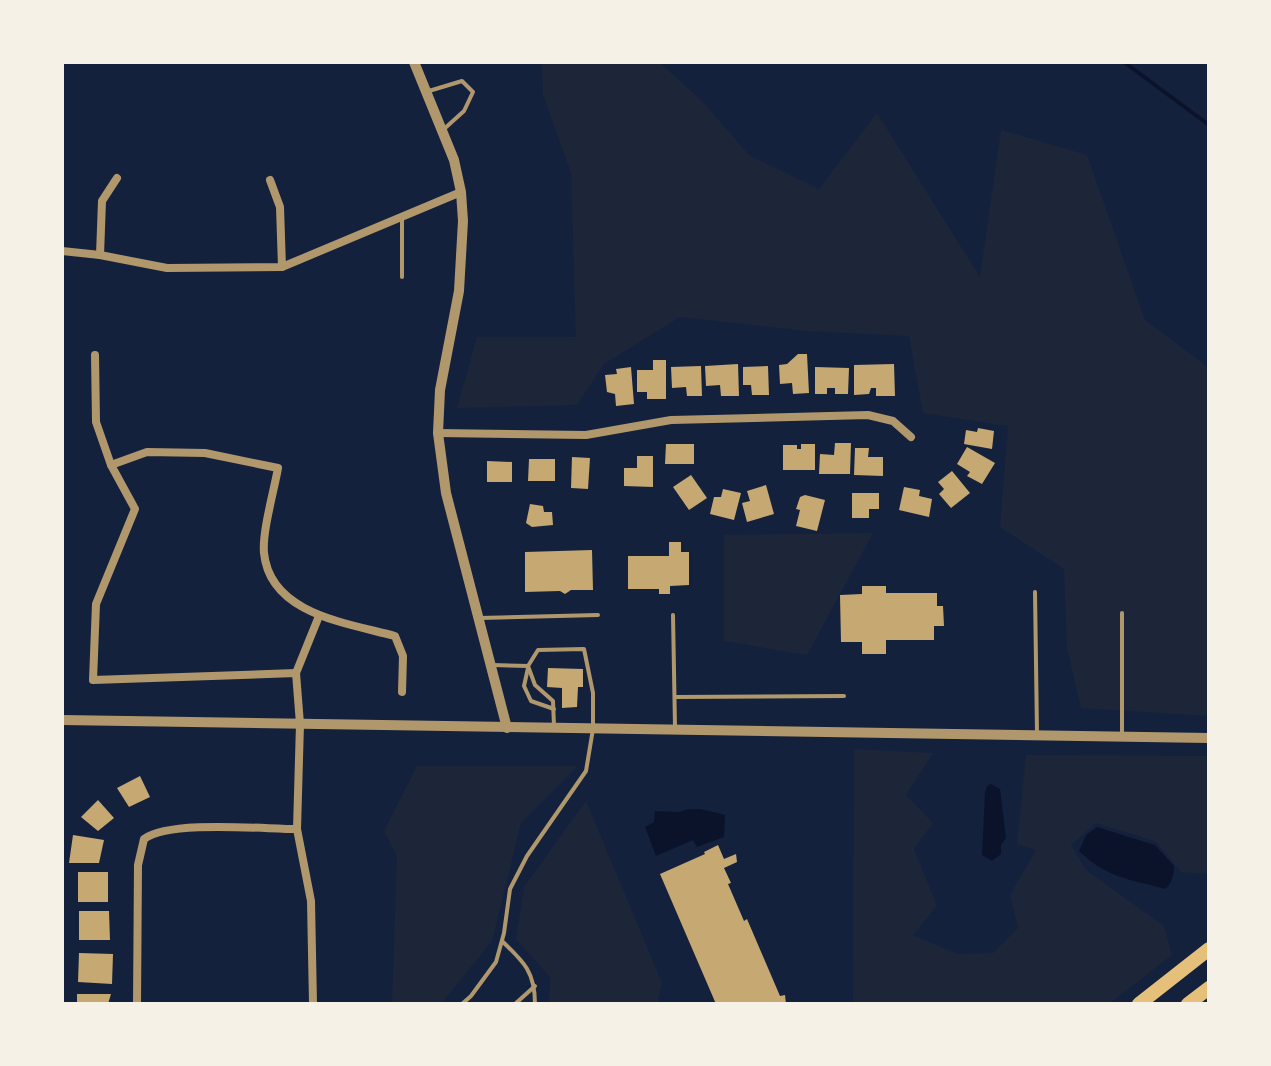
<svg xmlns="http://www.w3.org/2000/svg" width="1271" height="1066" font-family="Karla,sans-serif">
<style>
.green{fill:#1d2539}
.water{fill:#0b132b}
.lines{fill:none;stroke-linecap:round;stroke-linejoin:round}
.stream{stroke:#0b132b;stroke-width:4}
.building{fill:#c6a872}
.service{stroke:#b1986c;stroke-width:4}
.minor{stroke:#b1986c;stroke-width:8}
.tertiary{stroke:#b1986c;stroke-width:10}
.motorway{stroke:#e5c07b;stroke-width:14}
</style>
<rect width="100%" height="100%" fill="#14213d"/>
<!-- green -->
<g class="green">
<polygon points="542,62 659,62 701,100 749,155 819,189 877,113 980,277 1001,130 1087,155 1145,320 1209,368 1209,716 1081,708 1067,648 1064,569 1000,527 1008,426 923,413 909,336 806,331 680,317 604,364 577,405 457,408 477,337 576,337 571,173 543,95"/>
<polygon points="873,533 807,655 724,641 724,535"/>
<polygon points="854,749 933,753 906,795 933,823 914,849 937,906 913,935 957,954 993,953 1018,928 1010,895 1036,850 1017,844 1026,755 1209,756 1209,874 1181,872 1155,841 1096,823 1071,845 1086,870 1164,926 1172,955 1109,1004 853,1004"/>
<polygon points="417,766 578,766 521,823 492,941 441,1004 392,1004 397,856 384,831"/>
<polygon points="586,801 662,983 657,1004 549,1004 550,977 516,939 524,887"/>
</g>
<!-- water -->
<g class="water">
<polygon points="991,784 1000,789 1006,838 1001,845 1001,854 992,861 982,855 985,792 987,786"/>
<polygon points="688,809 701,809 725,815 724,837 697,847 693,840 656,856 645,827 654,822 655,811 679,812"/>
<path d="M1097,827L1155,845L1174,866C1174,874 1172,884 1165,889C1129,879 1107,878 1079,851L1086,835Z"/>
</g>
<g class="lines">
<!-- stream -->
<polyline class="stream" points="1124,62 1209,125"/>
</g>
<!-- building -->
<g class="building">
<polygon points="798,354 807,354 809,393 793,394 792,383 780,384 779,365 787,364"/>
<polygon points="653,360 666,360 666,399 647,399 647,392 637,392 637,370 653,370"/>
<polygon points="738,364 739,396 721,396 720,385 706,386 705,366"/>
<polygon points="894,364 895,396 876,396 876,388 871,388 869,394 854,395 854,365"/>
<polygon points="701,366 702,396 687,396 686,387 672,388 671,367"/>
<polygon points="768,366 769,395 752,395 751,385 743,385 743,367"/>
<polygon points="631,367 634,404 616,406 615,394 607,392 605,375 617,374 616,369"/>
<polygon points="815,367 849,368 848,394 835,394 835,388 827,388 827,394 815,394"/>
<polygon points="978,428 994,431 992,449 964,444 966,430 977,432"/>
<polygon points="835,443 851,443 850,474 819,474 820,454 834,455"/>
<polygon points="666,444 694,444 694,464 665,464"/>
<polygon points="801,444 815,444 815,470 783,470 783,445 797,445 797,449 801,449"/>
<polygon points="967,447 995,463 982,484 967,476 970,472 957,464"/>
<polygon points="855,448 869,448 868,457 883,457 883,476 854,475"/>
<polygon points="637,456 653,456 653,487 624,486 624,468 637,468"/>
<polygon points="572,457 590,458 588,489 571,488"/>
<polygon points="529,459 555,459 555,481 528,481"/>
<polygon points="487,461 512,462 512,482 487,482"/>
<polygon points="952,471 970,493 951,508 939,494 944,489 938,482"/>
<polygon points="691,475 707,498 689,510 673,487"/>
<polygon points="766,485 774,514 747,522 742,503 750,501 747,491"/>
<polygon points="904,487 920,490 919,496 932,499 929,517 899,510"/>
<polygon points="723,489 741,493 734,520 710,514 714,497 721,497"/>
<polygon points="852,493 879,493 879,509 869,509 869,518 852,518"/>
<polygon points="805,495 825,500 817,531 796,526 800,510 796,509 800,497"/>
<polygon points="530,504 543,506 544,512 552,512 553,525 532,527 526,523"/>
<polygon points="669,542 681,542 681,552 689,552 689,585 670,586 670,594 659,594 659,589 628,589 628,556 669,556"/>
<polygon points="592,550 593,590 571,590 565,594 560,591 525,592 525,552"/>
<polygon points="862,586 886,586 886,593 937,593 937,606 943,606 944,626 934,626 934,640 886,640 886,654 862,654 862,642 841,642 840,595 862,594"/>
<polygon points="548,668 583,669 583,687 578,687 577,707 562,708 562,688 547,687"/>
<polygon points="140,776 150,797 129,807 117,788"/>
<polygon points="98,800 114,818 98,831 81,817"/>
<polygon points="73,835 104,840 99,863 69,863"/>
<polygon points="718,845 724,859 736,854 737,862 724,868 731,883 728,884 744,921 747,919 780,996 785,995 786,1004 716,1004 660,874 705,854 704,852"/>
<rect x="78" y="872" width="30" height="30"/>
<polygon points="79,911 109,911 110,940 79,940"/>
<polygon points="79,953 113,954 112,984 78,982"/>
<polygon points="77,994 111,994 108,1004 77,1004"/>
</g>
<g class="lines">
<!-- service -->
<g class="service">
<polyline points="429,91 462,81 473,92 464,111 444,129"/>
<polyline points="402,219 402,277"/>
<polyline points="1035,592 1037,733"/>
<polyline points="673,615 675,727"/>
<polyline points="480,618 598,615"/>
<polyline points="528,666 535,685 553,701 554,726"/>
<polyline points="528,668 524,686 531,701 554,709"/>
<polyline points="675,697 844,696"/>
<polyline points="1122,734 1122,613"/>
<path d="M502,941C524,962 535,972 535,1004"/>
<polyline points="462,1004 471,996 496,962 504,933 510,889 527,856 586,771 593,729 593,693 584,649 538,650 528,666 492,665"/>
<polyline points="515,1004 535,986"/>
</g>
<!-- minor -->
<g class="minor">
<polyline points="270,180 280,207 282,267"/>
<polyline points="62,251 100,255 167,268 282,267 461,192"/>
<polyline points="100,255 102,201 117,178"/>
<polyline points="95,355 96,422 111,465 135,509 96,604 93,680 296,673 300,724 297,829 311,901 313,1004"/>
<polyline points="438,433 586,435 671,420 868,415 893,421 911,437"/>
<path d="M111,465L147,452L205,453L278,468C274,491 262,532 264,553C270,614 347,623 395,636L403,656L402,692"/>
<polyline points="296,673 319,616"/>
<path d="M137,1004L138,865L144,839C170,820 262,829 297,829"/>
</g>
<!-- tertiary -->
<g class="tertiary">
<polyline points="414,62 454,160 461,192 463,221 459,291 440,390 438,433 446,493 507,728"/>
<polyline points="62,720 1209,738"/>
</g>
<!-- motorway -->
<g class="motorway">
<polyline points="1139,1004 1209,949"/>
<polyline points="1188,1004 1209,988"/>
</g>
</g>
<!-- border -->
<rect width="1271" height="1066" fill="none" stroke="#f6f1e7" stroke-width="128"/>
</svg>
